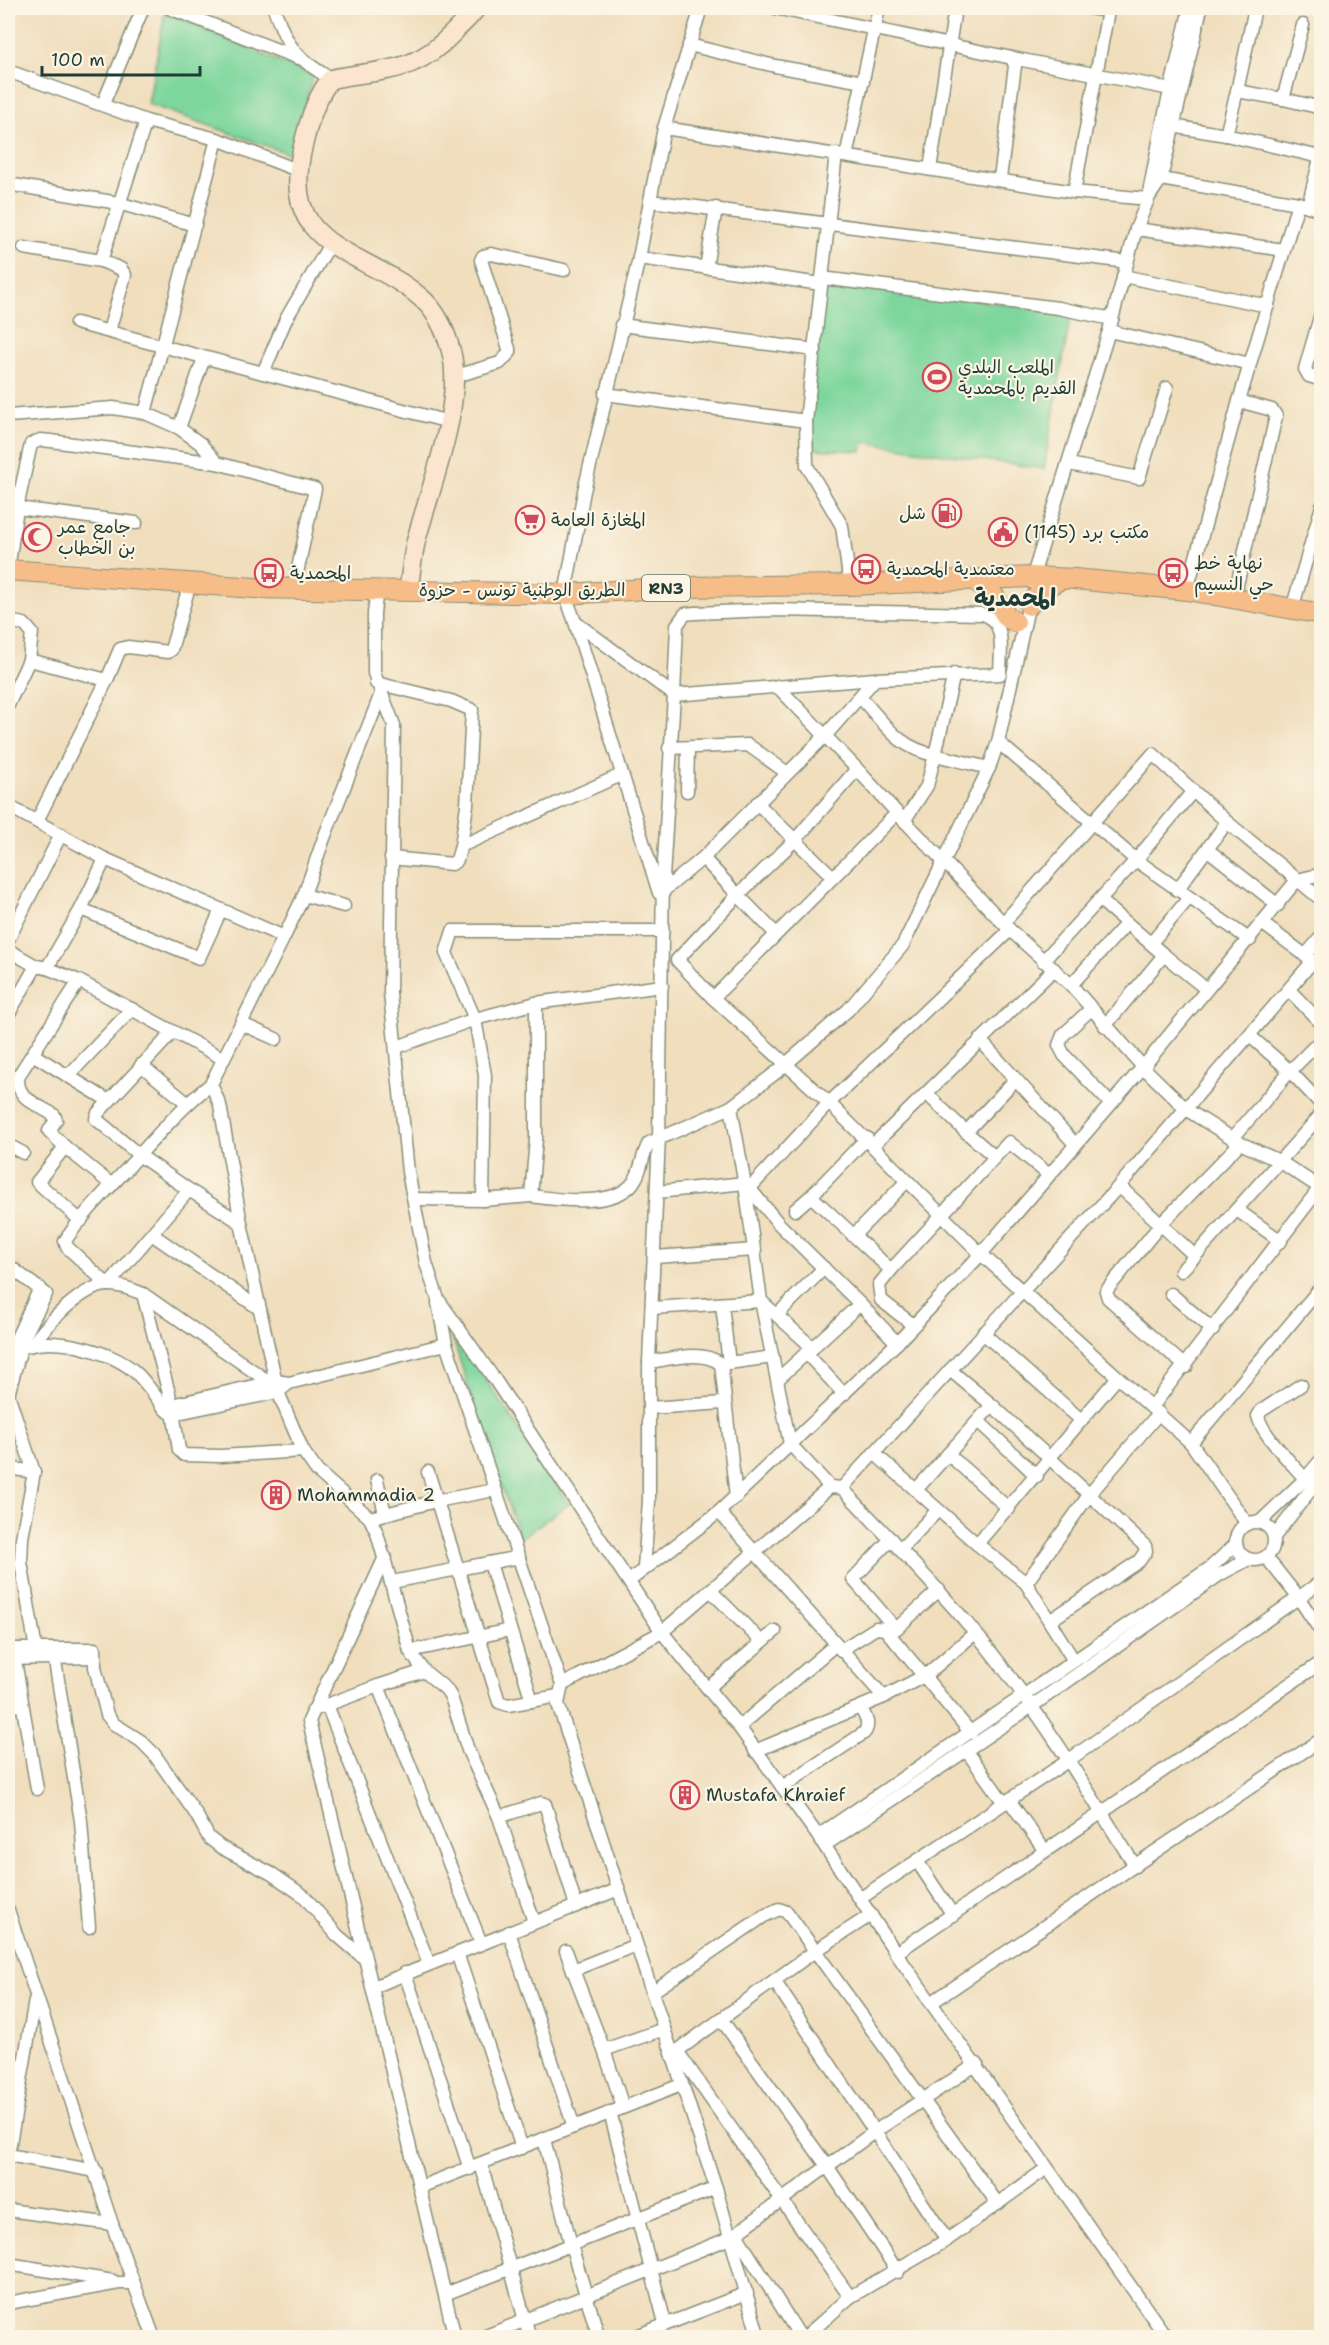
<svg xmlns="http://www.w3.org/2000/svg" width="1329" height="2345" font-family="'Shantell Sans','Playpen Sans Arabic',sans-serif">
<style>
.green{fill:#7dd69c;stroke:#4e8a68;stroke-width:1.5}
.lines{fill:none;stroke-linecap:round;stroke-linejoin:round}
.street-casing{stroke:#888e78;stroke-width:15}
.secondary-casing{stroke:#888e78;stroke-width:21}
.primary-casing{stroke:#888e78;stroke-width:22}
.street{stroke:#fff;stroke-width:12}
.secondary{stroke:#fce5cf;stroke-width:18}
.primary{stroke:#f7bd88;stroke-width:20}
.labels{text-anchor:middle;stroke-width:4.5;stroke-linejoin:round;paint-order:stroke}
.shield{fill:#fcf5e5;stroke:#617469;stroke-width:1.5}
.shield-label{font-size:16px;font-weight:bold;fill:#1f3d34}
.poi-label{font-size:18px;fill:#1f3d34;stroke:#fcf5e5;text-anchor:start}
.street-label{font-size:18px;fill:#1f3d34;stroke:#fcf5e5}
.district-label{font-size:24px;font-weight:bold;fill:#1f3d34;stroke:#fcf5e5}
</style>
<rect width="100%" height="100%" fill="#fcf5e5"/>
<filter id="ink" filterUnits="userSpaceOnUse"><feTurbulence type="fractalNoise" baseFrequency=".0167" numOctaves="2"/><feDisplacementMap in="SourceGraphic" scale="12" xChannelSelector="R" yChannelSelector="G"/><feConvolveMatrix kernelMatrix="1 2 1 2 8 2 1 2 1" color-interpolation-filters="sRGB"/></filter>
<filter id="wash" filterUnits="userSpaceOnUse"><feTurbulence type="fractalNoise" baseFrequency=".008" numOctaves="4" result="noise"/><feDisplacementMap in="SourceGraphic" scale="24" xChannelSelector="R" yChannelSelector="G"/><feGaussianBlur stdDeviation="1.35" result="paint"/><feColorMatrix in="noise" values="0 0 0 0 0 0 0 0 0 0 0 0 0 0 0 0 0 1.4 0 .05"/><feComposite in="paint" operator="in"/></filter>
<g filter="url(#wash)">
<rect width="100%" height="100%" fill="#f0debd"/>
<!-- green -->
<g class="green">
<polygon points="165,12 313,76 292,155 148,104"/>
<polygon points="822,279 1071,313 1044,469 864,442 862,451 809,449"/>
<polygon points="448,1323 569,1504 520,1538 484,1438"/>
</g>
</g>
<g filter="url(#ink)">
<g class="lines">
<!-- street casing -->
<g class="street-casing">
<g id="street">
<polyline points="169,8 298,58"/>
<path d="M274,8C289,50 293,55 331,79"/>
<polyline points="701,8 664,128 639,258 821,284"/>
<polyline points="775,8 1012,58 1015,66 1000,178"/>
<polyline points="689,45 775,66 863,82"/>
<polyline points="1012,58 1176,90"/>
<polyline points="8,71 146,121 217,139 297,170"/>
<polyline points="1237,91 1255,8"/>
<polyline points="1283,99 1322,108"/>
<polyline points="103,104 143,8"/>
<polyline points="8,121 10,112"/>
<polyline points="1172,126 1226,135 1237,91 1283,99 1303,25"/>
<polyline points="664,128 1074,192 1148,199"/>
<polyline points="1226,135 1320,157"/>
<polyline points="846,156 879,8"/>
<polyline points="930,169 955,8"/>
<polyline points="1155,178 1298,203 1322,210"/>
<polyline points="8,184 118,203 195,225"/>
<polyline points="1074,192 1108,11 1089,8"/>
<polyline points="1149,193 1163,121 1190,8"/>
<polyline points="650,201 1127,262"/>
<polyline points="1308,206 1322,151"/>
<polyline points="1136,229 1284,250"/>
<polyline points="24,248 101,261"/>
<polyline points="639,258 584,491 565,594 575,622 674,695 663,878 659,1137 649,1362 649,1501 644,1568"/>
<polyline points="706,268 716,208"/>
<polyline points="1123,276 1268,306"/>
<polyline points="822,278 1058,308 1112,319"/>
<polyline points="1322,310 1305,369 1309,376 1322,380"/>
<polyline points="76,323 263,373 286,319 330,244"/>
<polyline points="621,325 815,350"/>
<polyline points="109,331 125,275 121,269 101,261 146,121"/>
<polyline points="1109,331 1250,364"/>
<polyline points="263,373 449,422"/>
<polyline points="456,376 500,363 510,352 481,260 483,256 491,254 564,270"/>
<polyline points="605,394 806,421 836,154"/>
<polyline points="145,413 217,139"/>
<polyline points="8,416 113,408 145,413 179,428 201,444 217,463 315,489 294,587"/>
<polyline points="806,421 807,466 842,526 850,585"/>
<polyline points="179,428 204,358"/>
<polyline points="1069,464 1139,478 1167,388"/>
<polyline points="17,508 136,523"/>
<polyline points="8,570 17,508 31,444 40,440 51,441 217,463"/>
<polyline points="1031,582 1109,331 1136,229 1149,197 1161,179 1201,8"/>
<polyline points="377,590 374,613 374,673 394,725 390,993 408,1172 426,1263 438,1299 495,1380 662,1632 739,1727 818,1836 896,1953 1167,2338"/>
<polyline points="1187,590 1239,401 1298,203"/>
<polyline points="1234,598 1276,416 1272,410 1239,401"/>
<path d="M1030,599L998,742L989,768L903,945L848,1010L778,1071L731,1107L746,1191L761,1301L790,1444L830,1487L842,1488C895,1545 950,1599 998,1661C1049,1726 1091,1796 1135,1866"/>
<polyline points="1292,609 1322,506"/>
<polyline points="8,621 24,624 32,633 29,660 107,680 120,649 128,647 168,652 171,650 190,583"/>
<polyline points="575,622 659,893"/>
<path d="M875,679L674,695L677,625L685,614L695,613L773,610L983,614C1007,621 1000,653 1000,674L875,679L825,736L703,858L738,895L796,839L857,769L897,813L713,998L829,1103L1010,930"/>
<polyline points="376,683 451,701 472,710 467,805 461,846"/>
<polyline points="777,686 857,769"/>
<path d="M861,698C885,724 898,748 935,755L954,674"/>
<polyline points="8,705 29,660"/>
<polyline points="998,742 1136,860 1250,940"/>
<polyline points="669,748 748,745 786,772"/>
<polyline points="687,791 688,748"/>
<polyline points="757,803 832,876"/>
<polyline points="8,806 105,859"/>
<polyline points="897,813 1010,930 1071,985 1143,1067 1187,1110 1240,1143 1279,1161 1322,1189"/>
<polyline points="37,821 107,680"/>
<polyline points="904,821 927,786 935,755 989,768"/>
<polyline points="1208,850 1278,905"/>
<polyline points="391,858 452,864 457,860 461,846 621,775"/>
<polyline points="1177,890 1227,822"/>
<polyline points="663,891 703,858"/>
<polyline points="304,895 344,906"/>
<polyline points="1100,900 1164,955 1105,1026"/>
<polyline points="81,909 199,958 221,910"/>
<polyline points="1004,922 1153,754 1227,822 1322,900"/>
<polyline points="284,937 211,1084 220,1105 241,1223 278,1392 303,1451 317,1471 370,1518 377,1533 410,1651 424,1671 446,1689 451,1697 468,1750 499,1817 534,1922"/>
<polyline points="8,940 61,834"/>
<polyline points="1151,943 1189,898"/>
<polyline points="8,950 36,966 47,968 81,909 105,859 284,937 304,895 324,838 381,694"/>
<polyline points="1164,955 1206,989"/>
<polyline points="1305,956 1322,936"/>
<polyline points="1043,961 1136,860 1193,791"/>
<polyline points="47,968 79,981 224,1059"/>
<polyline points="1071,985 1127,923"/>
<polyline points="1289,990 1322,1024"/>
<polyline points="713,998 677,960 738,895 776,934"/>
<polyline points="1091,1009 1063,1035 1059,1045 1064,1055 1110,1103"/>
<polyline points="8,1015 36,966"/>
<polyline points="242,1024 276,1039"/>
<path d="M173,1032L98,1113L96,1119L139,1155L189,1190L108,1285L67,1247L65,1241C82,1215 105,1192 126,1170C153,1140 179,1109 211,1084"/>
<polyline points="1250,1036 1290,1071 1322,1105"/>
<polyline points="980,1040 1075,1144"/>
<polyline points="397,1047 475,1019 446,953 453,931 663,931"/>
<polyline points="34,1055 68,1076 132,1009"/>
<polyline points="141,1065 187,1103"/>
<polyline points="68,1076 109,1101"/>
<polyline points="1015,1080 966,1132 995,1157 1009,1142 1049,1175"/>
<polyline points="927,1094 966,1132"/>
<polyline points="1233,1138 1290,1071 1322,1039"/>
<polyline points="8,1145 23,1153"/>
<polyline points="873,1145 1054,969"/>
<path d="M65,1147L49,1131L56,1120L54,1115C38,1105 13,1097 19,1075L79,981"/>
<polyline points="1119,1186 1195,1256 1181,1271"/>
<polyline points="750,1188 829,1103 981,1254 1191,1443 1247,1524"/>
<polyline points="189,1190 241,1223"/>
<polyline points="657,1192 745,1183 779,1224 860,1304 778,1379"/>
<path d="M531,1196C559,1200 621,1209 636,1178C642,1167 642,1155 649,1143L731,1107"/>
<polyline points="811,1196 867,1138"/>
<polyline points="414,1199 483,1200 531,1196 536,1139 536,1003 662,986"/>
<polyline points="483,1200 485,1075 475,1019 536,1003"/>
<polyline points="795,1210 811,1196 891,1270 879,1285 881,1300 913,1325"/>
<polyline points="1237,1210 1281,1241"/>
<polyline points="81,1221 37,1182 65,1147 112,1185"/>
<polyline points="153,1235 260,1309"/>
<polyline points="853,1236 907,1181"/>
<polyline points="1195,1256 1319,1117 1322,1110"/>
<polyline points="655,1257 755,1250"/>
<polyline points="8,1265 46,1294 24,1337 8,1395"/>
<polyline points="891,1270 995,1157"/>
<polyline points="143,1294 172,1405 179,1450 184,1455 220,1456 303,1451"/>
<polyline points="1171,1294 1213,1330"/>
<polyline points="438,1303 446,1344 562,1685 662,1632 830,1487"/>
<polyline points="860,1304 897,1343"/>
<polyline points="722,1305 729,1363"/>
<polyline points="652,1308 761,1301 813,1348"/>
<polyline points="778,1314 824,1268"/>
<polyline points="983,1333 1080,1419"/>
<path d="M8,1343L20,1349C48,1334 110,1350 134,1371C146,1381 156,1398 166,1410L173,1414L278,1392L289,1383"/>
<path d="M32,1345C47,1324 83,1284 110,1285C122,1285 133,1290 143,1294L269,1382"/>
<polyline points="807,1354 844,1394"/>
<polyline points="8,1357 40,1288"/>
<path d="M649,1362C671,1359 702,1349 721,1364L773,1357"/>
<polyline points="721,1364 736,1497"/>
<polyline points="1186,1367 1108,1298 1106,1291 1161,1224 1240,1143"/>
<polyline points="950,1370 992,1405 1145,1546 1146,1551 1139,1561 1051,1620"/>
<path d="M1301,1385L1261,1411L1258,1416C1262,1435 1292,1463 1305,1479"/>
<polyline points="8,1394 34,1472 22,1538 21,1562 36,1650"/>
<polyline points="992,1405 948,1454 1009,1509"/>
<polyline points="1152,1407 1322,1185"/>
<polyline points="649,1408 724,1403"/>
<polyline points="166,1410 172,1405 275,1381 289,1383 446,1344"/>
<polyline points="978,1421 1037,1476"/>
<polyline points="1191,1443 1322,1286"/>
<polyline points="874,1453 977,1544"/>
<polyline points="8,1468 34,1472"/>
<polyline points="428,1472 499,1702 508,1705 558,1696"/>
<polyline points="377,1480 385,1513"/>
<polyline points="842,1488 1119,1186 1313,961 1263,924"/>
<polyline points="916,1490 948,1454"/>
<polyline points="719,1512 884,1697 755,1751"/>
<polyline points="370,1518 436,1501 495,1490"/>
<circle cx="1255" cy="1541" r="19"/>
<polyline points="1260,1522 1305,1479 1322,1459"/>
<polyline points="1274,1537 1322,1475"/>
<polyline points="891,1539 853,1579 896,1629 939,1590"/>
<polyline points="901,1549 937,1511"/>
<polyline points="385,1557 309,1721 455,2338"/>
<polyline points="1266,1557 1298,1597 1322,1633"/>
<polyline points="490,1563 532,1701"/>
<polyline points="629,1581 719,1512 897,1343 981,1254 1143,1067 1297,880 1322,874"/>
<polyline points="392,1582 519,1557"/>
<polyline points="1026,1583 1089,1495 1159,1413"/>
<polyline points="710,1590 762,1642"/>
<polyline points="8,1649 95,1649 95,1667 107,1715 114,1724 141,1741 154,1754 196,1814 209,1838 222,1848 272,1874 304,1896 337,1935 365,1959"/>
<polyline points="13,1649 37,1789"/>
<polyline points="53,1649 81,1821 89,1927"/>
<polyline points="841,1650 876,1628 885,1629 971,1733"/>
<polyline points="410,1651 510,1630"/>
<polyline points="8,1659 95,1657"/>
<polyline points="1074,1661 1026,1583 977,1544 1117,1378"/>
<polyline points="562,1685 558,1704 716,2188 759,2338"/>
<polyline points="378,1686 424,1671"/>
<polyline points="708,1688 775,1631"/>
<polyline points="884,1697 926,1675 975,1633"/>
<polyline points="327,1705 429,1964"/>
<polyline points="8,1706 22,1705"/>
<polyline points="313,1710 378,1686 481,1943"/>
<polyline points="739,1727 836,1644"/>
<polyline points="966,1750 1004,1803"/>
<path d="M782,1787L864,1733C871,1724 865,1716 860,1707"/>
<polyline points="1009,1800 1045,1851"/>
<polyline points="499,1817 541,1803 545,1804 576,1906"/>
<polyline points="818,1836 1210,1568 1236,1544"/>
<polyline points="825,1845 1032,1706 1219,1575 1249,1559"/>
<polyline points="917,1861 953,1915"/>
<polyline points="861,1898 1069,1760 1322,1581"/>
<polyline points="8,1910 112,2224 154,2338"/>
<polyline points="509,1932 574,2127"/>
<polyline points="566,1951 573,1970"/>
<polyline points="457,1953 522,2148"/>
<polyline points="896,1953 1322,1662"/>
<polyline points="405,1973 470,2169"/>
<polyline points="775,1982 947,2240"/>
<polyline points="373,1987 619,1889"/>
<polyline points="652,1992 764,1916 779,1909 787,1912 998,2204"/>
<polyline points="931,2003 1322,1739"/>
<polyline points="721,2019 827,2166 898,2272"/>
<polyline points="604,2050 664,2029"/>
<polyline points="677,2051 850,2297"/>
<polyline points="673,2054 815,1951 871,1915"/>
<polyline points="623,2107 604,2050 573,1970 636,1945"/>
<polyline points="610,2112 665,2323"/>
<polyline points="544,2139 571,2245 599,2338"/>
<polyline points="8,2155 35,2000"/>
<polyline points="8,2155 96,2171"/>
<polyline points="481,2164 530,2338"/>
<polyline points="420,2187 681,2085"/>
<polyline points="8,2210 112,2224"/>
<polyline points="736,2234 801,2338"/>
<polyline points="8,2264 113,2281"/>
<polyline points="445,2294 716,2188"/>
<polyline points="8,2303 119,2283 132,2283"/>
<polyline points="481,2338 730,2238 874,2132 977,2064"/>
<polyline points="631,2338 747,2293"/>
<polyline points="804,2338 850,2297 947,2240 1047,2168"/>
</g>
</g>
<!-- secondary casing -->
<g class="secondary-casing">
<path id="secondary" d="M408,591C411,575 412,557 416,541C429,491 465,401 451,351C446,332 436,310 420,297C361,247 277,251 303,146C308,124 316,96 331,79C384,68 412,76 454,32C461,24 471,17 476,8"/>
</g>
<!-- primary casing -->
<g class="primary-casing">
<g id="primary">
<polyline points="8,570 255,588 565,594 680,587 850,585 1031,577 1075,579 1187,590 1322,614"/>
<polyline points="975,580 993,595 1007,617 1015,622"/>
<polyline points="1029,605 1046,587 1061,579"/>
</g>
</g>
<!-- street -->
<use href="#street" class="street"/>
<!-- secondary -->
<use href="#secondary" class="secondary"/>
<!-- primary -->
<use href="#primary" class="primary"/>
</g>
</g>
<!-- icons -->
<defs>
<g id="stadium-ring" transform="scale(1.5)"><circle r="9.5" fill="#fcf5e5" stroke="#d1495b" stroke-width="1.5"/><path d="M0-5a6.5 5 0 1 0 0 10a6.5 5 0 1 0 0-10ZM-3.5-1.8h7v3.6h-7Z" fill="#d1495b"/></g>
<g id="fuel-ring" transform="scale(1.5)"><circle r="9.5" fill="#fcf5e5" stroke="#d1495b" stroke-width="1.5"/><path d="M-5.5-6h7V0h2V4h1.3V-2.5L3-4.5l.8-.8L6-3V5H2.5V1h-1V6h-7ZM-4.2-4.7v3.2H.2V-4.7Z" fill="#d1495b"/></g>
<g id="supermarket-ring" transform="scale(1.5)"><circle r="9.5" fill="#fcf5e5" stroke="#d1495b" stroke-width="1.5"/><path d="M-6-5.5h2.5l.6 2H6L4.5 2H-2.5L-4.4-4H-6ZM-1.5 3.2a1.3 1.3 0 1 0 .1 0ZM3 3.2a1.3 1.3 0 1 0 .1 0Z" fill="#d1495b"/></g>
<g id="civic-ring" transform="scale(1.5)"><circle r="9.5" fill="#fcf5e5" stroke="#d1495b" stroke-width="1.5"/><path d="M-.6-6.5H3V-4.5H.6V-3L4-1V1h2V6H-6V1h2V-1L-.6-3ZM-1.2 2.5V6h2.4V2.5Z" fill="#d1495b"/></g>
<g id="mosque-ring" transform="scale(1.5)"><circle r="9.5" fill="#fcf5e5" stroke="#d1495b" stroke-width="1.5"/><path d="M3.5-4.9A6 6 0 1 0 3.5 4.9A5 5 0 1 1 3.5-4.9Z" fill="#d1495b"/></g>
<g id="bus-ring" transform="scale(1.5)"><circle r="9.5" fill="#fcf5e5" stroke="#d1495b" stroke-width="1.5"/><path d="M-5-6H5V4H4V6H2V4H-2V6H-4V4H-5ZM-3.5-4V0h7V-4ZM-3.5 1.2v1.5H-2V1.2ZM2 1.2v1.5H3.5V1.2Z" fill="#d1495b"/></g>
<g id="building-ring" transform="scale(1.5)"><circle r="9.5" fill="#fcf5e5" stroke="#d1495b" stroke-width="1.5"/><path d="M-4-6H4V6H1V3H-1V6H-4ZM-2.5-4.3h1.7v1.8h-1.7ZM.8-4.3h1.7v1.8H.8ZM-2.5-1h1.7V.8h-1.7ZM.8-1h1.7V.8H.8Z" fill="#d1495b"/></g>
</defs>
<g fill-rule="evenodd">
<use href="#stadium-ring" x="937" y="377"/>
<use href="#fuel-ring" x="947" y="513"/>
<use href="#supermarket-ring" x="530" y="520"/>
<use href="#civic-ring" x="1003" y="532"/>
<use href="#mosque-ring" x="37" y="537"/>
<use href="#bus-ring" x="866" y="569"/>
<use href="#bus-ring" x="269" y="573"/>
<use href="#bus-ring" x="1173" y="573"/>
<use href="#building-ring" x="276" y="1495"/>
<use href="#building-ring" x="685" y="1795"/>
</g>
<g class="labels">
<!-- shield labels -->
<rect class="shield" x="642" y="575" width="48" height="26" rx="4.5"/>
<g class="shield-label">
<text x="666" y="594">RN3</text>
</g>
<!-- poi labels -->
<g class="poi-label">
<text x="958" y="373">الملعب البلدي<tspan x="958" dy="21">القديم بالمحمدية</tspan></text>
<text x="926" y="519" text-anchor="end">شل</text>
<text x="551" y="526">المغازة العامة</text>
<text x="58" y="533">جامع عمر<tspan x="58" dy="21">بن الخطاب</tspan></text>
<text x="1024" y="538">مكتب برد (1145)</text>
<text x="1194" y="569">نهاية خط<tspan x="1194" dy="21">حي النسيم</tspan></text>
<text x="887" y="575">معتمدية المحمدية</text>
<text x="290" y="579">المحمدية</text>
<text x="297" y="1501">Mohammadia 2</text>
<text x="706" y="1801">Mustafa Khraief</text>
</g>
<!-- street labels -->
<g class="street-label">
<text x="522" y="596">الطريق الوطنية تونس - حزوة</text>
</g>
<!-- district labels -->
<g class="district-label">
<text x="1015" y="606">المحمدية</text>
</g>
</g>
<!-- margin -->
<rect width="1329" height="2345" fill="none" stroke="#fcf5e5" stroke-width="30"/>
<!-- scale -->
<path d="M42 66v9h158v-9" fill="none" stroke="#1f3d34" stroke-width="3"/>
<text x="51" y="66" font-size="18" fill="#1f3d34" stroke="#fcf5e5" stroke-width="4.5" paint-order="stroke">100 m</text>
</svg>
